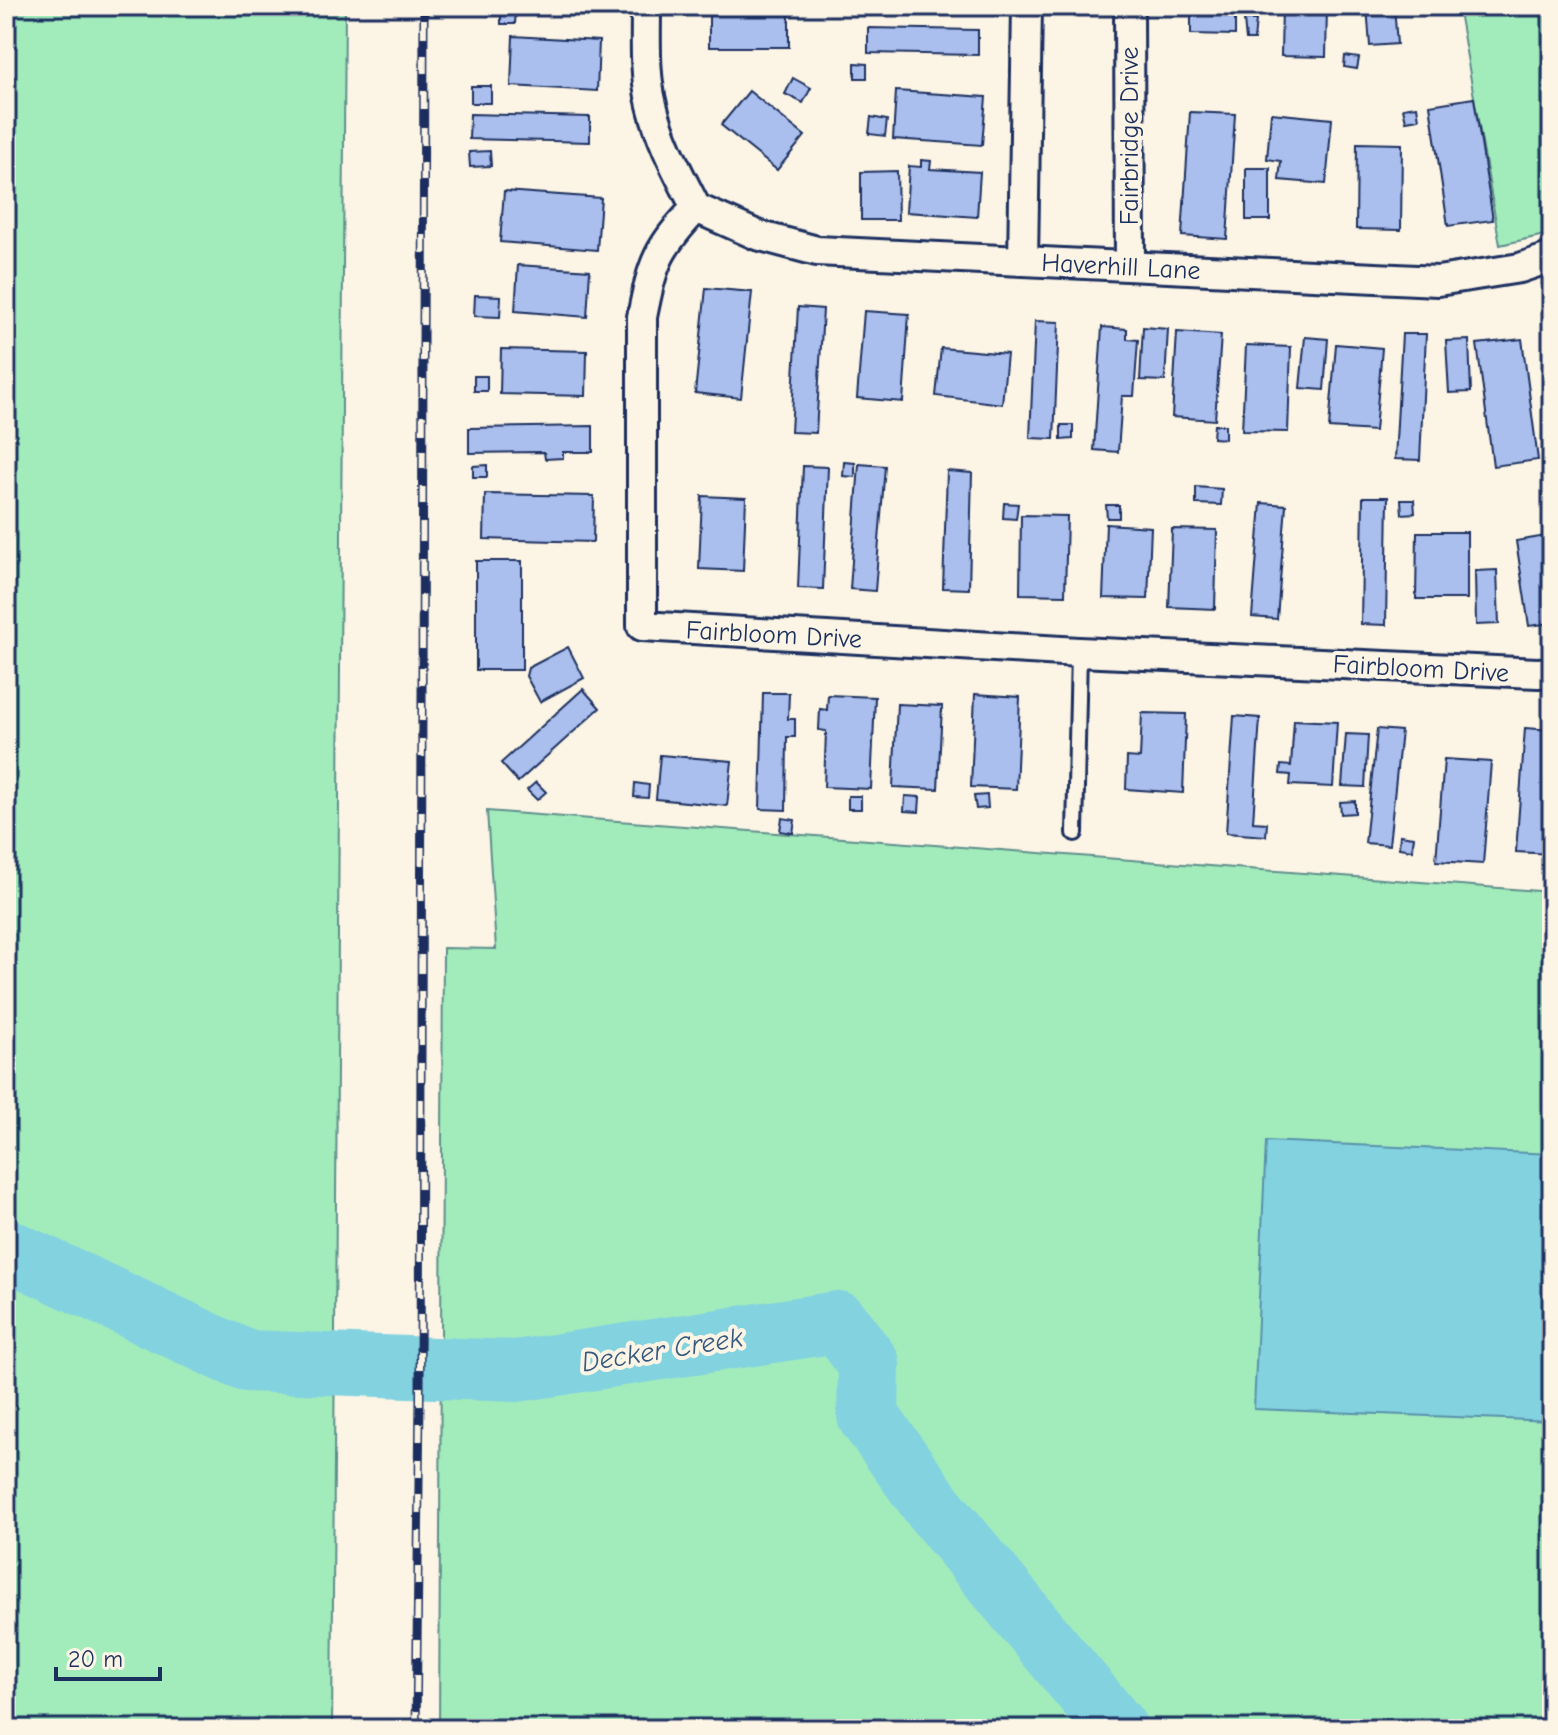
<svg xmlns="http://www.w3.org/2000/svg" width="1558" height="1735" font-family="'Comic Neue',sans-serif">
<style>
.green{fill:#a2ecbb;stroke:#5e8e8c;stroke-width:2}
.water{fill:#83d2e0;stroke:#5991ac;stroke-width:2}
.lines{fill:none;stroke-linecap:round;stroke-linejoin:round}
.river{stroke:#83d2e0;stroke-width:62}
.building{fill:#abbfee;stroke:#1b2f5e;stroke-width:2}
.lane-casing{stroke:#1b2f5e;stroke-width:20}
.street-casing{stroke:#1b2f5e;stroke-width:34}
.lane{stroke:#fcf5e5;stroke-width:14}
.street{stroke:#fcf5e5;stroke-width:28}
.rail-casing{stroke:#1b2f5e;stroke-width:9}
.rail{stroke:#fcf5e5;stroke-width:6;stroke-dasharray:18;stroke-linecap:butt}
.labels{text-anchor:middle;stroke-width:8;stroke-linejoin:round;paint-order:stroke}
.street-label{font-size:26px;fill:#1b2f5e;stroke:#fcf5e5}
.water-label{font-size:28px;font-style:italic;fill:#35587e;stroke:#fcf5e5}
</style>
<rect width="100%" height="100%" fill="#fcf5e5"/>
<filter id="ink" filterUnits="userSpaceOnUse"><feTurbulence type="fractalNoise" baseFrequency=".0125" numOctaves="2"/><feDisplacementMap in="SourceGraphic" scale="16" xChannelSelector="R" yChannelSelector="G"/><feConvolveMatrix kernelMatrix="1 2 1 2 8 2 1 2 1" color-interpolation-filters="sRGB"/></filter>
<g filter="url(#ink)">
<!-- green -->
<g class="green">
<polygon points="6,6 345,6 332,1729 6,1729"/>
<polygon points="1458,6 1552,6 1552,233 1549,234 1500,245"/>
<polygon points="487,811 1552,892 1552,1729 439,1729 443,948 496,949"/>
</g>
<!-- water -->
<polygon class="water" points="1266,1141 1552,1154 1552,1421 1254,1409"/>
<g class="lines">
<!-- river -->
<polyline class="river" points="6,1249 246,1361 516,1371 838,1322 869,1364 868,1416 935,1509 1117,1729"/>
</g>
<!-- building -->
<g class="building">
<rect x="709" y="6" width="80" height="41"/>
<polygon points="1191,6 1235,6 1235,35 1191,34"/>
<polygon points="1282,6 1327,6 1326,57 1281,56"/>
<polygon points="1367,6 1394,6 1397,44 1370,46"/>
<polygon points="501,9 516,9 515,24 501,24"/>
<polygon points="1244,20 1256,20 1254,40 1246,40"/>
<polygon points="868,28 978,30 978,55 868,53"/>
<polygon points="513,36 599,41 597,91 511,86"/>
<polygon points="1345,56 1359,58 1357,69 1344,67"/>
<polygon points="855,63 867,64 867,78 855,78"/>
<polygon points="793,78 811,88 803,103 785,94"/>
<rect x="471" y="86" width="20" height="17"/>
<polygon points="749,91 805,136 777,170 721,125"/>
<polygon points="896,91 986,97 982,145 893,139"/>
<polygon points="1474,98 1493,220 1448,226 1430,105"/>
<polygon points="1417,106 1419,119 1406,121 1403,108"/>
<polygon points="1190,112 1235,114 1227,239 1182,236"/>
<polygon points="1271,113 1332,119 1326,184 1279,180 1281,161 1267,159"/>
<polygon points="470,114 590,117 590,142 469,139"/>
<polygon points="871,117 887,120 885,136 869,134"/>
<polygon points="1357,143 1402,144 1401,230 1356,229"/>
<polygon points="490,151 491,166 470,167 469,152"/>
<polygon points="921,160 931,161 930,169 980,172 977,217 906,212 909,166 921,167"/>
<rect x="1246" y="168" width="24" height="52"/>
<polygon points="897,171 898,220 861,220 861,172"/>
<polygon points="504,191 601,198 597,250 500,242"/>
<polygon points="518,265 590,270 587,317 515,311"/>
<polygon points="706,288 752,292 741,398 695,393"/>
<polygon points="475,295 501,296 500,317 474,316"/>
<polygon points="798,307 823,309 816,433 791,432"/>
<polygon points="864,311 909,314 903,402 857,398"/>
<polygon points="1035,321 1059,322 1054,439 1030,438"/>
<polygon points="1102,327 1127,329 1127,339 1138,340 1134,396 1122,396 1118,452 1094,450"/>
<polygon points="1143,327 1168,329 1165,381 1140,380"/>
<polygon points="1177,332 1221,335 1215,420 1172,417"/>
<polygon points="1402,334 1426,334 1420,460 1395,459"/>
<polygon points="1305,337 1328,339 1324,390 1300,388"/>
<polygon points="1522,339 1538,460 1493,466 1477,344"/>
<polygon points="1469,340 1471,392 1449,393 1446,341"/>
<polygon points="1336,344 1382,348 1375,431 1329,428"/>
<polygon points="1246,345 1291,347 1288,432 1242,431"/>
<polygon points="941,348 1007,354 1002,404 936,396"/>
<polygon points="501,349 587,351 586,396 500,394"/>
<rect x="474" y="376" width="13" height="15"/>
<polygon points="1061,425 1073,425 1073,439 1061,440"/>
<polygon points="1214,425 1225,425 1225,439 1213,438"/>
<polygon points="593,426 593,452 563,452 563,458 545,459 544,452 469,453 469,428"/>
<polygon points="844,462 855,463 855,477 843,476"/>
<polygon points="859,464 885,466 875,591 850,589"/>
<polygon points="487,465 487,477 473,477 473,466"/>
<polygon points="803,466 828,467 823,589 798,588"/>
<polygon points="947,471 972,473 969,589 943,588"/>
<polygon points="1196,487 1222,489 1221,505 1196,504"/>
<polygon points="485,494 594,496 593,542 484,539"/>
<polygon points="702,496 746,498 743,571 699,569"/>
<polygon points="1363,497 1388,497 1386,625 1361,624"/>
<polygon points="1401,500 1414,500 1415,513 1402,514"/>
<polygon points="1004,503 1018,504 1016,519 1003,518"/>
<polygon points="1261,503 1286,505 1277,619 1252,617"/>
<polygon points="1106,505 1119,505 1119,518 1107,518"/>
<polygon points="1021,515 1067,516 1065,595 1020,594"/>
<polygon points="1106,524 1151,527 1148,599 1103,598"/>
<polygon points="1172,529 1217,530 1215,609 1169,607"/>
<polygon points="1417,532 1467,532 1467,599 1416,599"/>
<polygon points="1552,535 1552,623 1529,626 1516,541"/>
<rect x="476" y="561" width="46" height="109"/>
<polygon points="1497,570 1499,624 1476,625 1475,571"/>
<polygon points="568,647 584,678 540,702 526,676 528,668"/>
<polygon points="583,689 600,708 518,782 501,763"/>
<polygon points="763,693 789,693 788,719 795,719 795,737 787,737 786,810 760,809"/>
<polygon points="975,694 1020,697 1016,789 971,787"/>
<polygon points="828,695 875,697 871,789 824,787 826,731 819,730 820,709 827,710"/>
<polygon points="897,704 942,706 938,789 893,787"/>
<polygon points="1142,713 1186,714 1183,793 1126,789 1127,757 1140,758"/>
<polygon points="1234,716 1260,718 1253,822 1267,823 1266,836 1226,833"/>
<polygon points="1294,720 1337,722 1333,787 1290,785 1291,775 1280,774 1281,765 1291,766"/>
<polygon points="1525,728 1552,730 1552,854 1516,852"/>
<polygon points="1377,729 1401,731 1389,845 1365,843"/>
<polygon points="1346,734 1368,735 1365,787 1342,786"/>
<polygon points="660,755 732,761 727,806 656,799"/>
<polygon points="1444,759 1491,762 1483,864 1436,861"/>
<polygon points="536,782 546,792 537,800 527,790"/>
<polygon points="635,783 649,785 648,798 634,797"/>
<polygon points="987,795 988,808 976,809 974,796"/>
<rect x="848" y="796" width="13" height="13"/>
<polygon points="905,796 920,797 919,812 904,811"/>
<polygon points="1355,801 1355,813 1341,814 1340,802"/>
<polygon points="782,818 795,820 793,833 780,831"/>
<polygon points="1400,835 1414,837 1412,850 1399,848"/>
</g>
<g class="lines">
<!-- lane casing -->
<g class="lane-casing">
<polyline id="lane" points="1075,833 1079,652"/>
</g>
<!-- street casing -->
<g class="street-casing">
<g id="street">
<path d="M646,6C646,38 644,74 652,105C661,142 679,174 696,208C657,249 653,262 642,317V626L1079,652L1538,673L1552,672"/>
<polyline points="1129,6 1130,266"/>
<polyline points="696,208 757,235 817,251 1438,281 1520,268 1552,257"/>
<polyline points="1023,261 1027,6"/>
</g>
</g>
<!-- lane -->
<use href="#lane" class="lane"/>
<!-- street -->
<use href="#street" class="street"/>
<!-- rail casing -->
<g class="rail-casing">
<polyline id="rail" points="416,1729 420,1399 424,6"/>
</g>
<!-- rail -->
<use href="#rail" class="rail"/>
</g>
</g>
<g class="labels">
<!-- street labels -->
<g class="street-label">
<text transform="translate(1129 136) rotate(-90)" y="9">Fairbridge Drive</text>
<text transform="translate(1121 266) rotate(3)" y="9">Haverhill Lane</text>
<text transform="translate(774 634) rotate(3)" y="9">Fairbloom Drive</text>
<text transform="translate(1421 668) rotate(3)" y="9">Fairbloom Drive</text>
</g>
<!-- water labels -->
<g class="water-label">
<text transform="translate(662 1349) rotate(-9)" y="10">Decker Creek</text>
</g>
</g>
<!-- margin -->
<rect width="1558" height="1735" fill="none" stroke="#fcf5e5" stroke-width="32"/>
<rect x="16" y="16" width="1526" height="1703" fill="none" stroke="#1b2f5e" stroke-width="3" filter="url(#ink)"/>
<!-- scale -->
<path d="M56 1667v12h104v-12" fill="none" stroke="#1b2f5e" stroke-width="4"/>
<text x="68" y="1667" font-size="24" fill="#1b2f5e" stroke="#fcf5e5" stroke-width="6" paint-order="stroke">20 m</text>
</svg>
